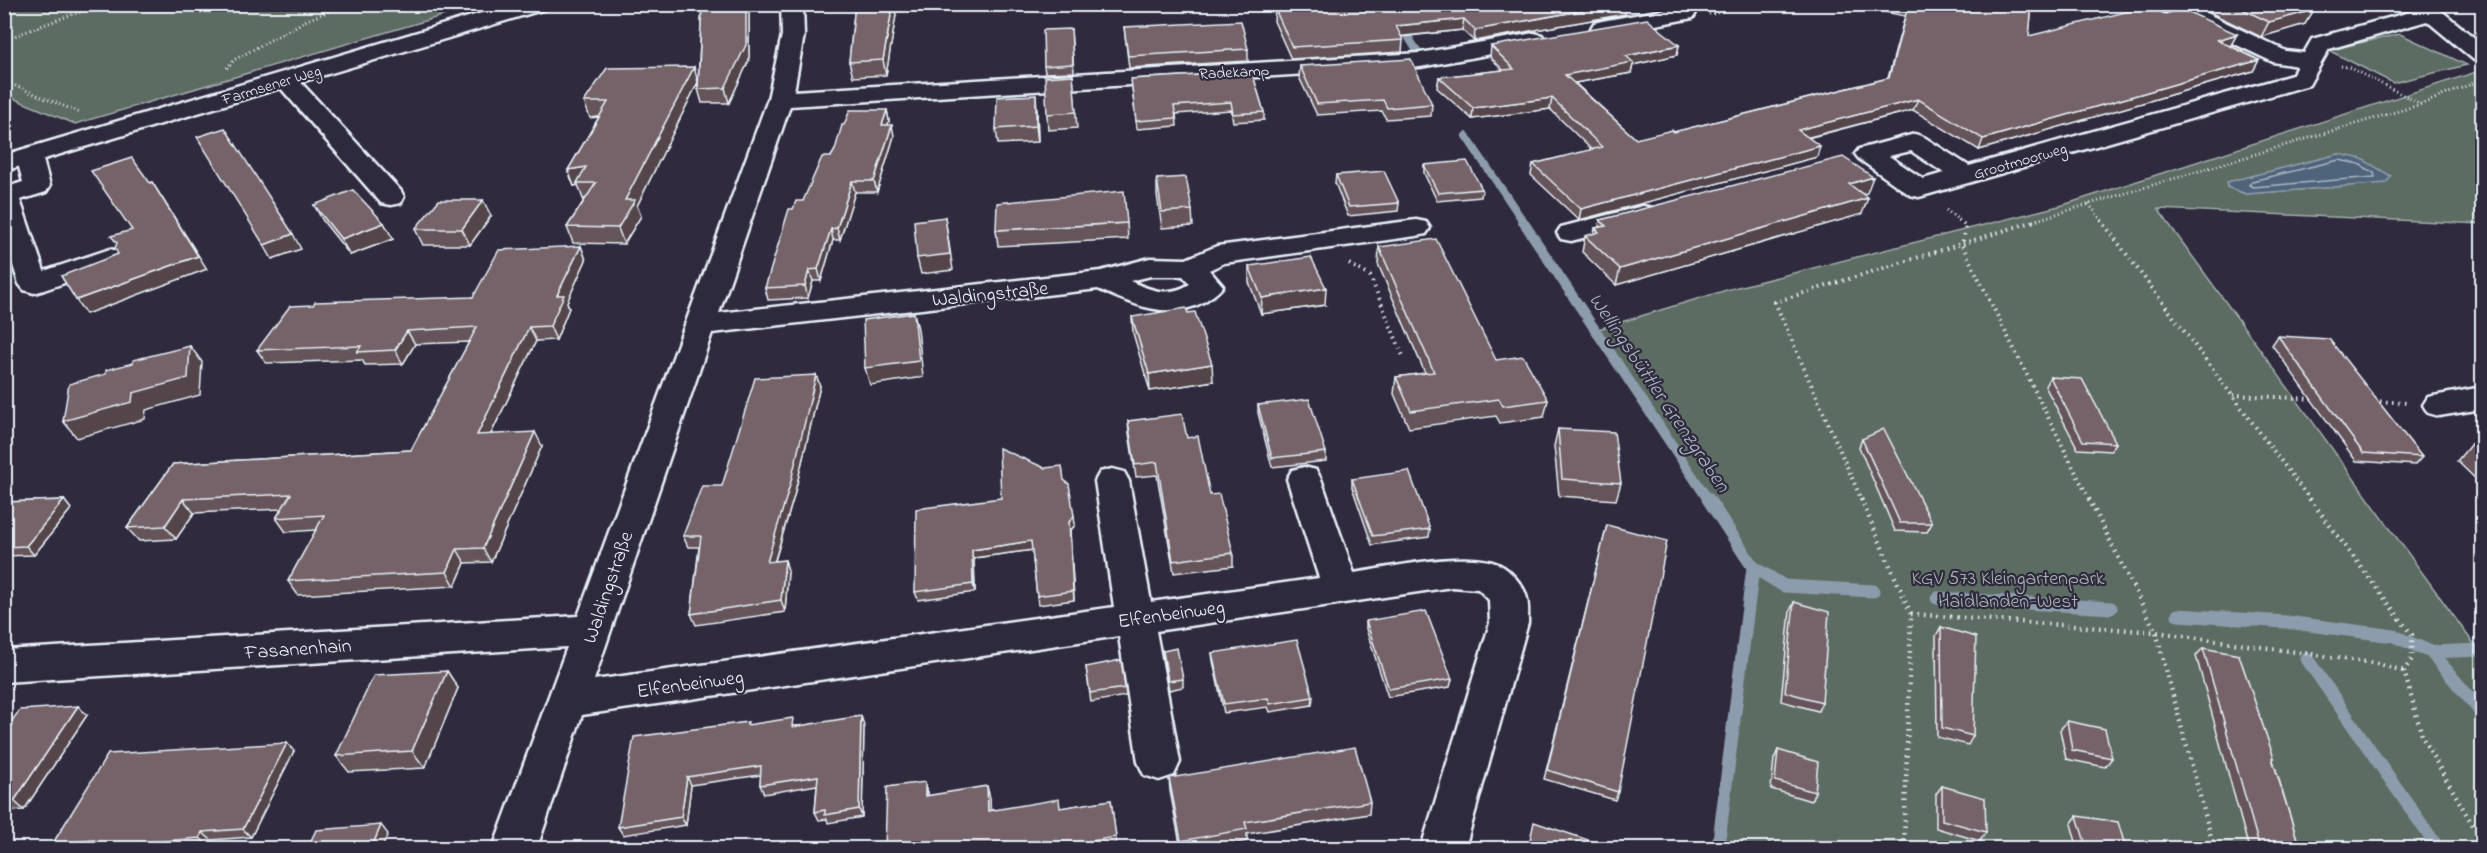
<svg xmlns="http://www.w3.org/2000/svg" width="2487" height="853" font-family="'Indie Flower',sans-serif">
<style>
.green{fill:#5d6c62;stroke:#a2aead;stroke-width:1.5;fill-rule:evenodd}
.water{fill:#4f637a;stroke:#8c9cac;stroke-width:1.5}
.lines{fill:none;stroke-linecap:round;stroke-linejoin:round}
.shore{stroke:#abb8c6;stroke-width:1.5}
.stream-far2{stroke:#8c9cac;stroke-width:8}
.stream-far1{stroke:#8c9cac;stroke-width:10}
.stream{stroke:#8c9cac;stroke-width:13}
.minor-casing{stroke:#e8f1f8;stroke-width:5}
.major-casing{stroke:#e8f1f8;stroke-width:5}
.path-far2{stroke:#e8f1f8;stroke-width:3;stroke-dasharray:1 3;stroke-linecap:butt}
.path-far1{stroke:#e8f1f8;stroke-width:4;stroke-dasharray:1.5 4.5;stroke-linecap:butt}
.path{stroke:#e8f1f8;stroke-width:4.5;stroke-dasharray:1.5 5;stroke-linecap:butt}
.minor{fill:#2f2a3d;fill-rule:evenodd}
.major{fill:#2f2a3d;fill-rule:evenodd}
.wall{fill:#65555a;stroke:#e8f1f8;stroke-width:1.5}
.shaded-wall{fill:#52454a;stroke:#e8f1f8;stroke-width:1.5}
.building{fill:#756369;stroke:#e8f1f8;stroke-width:1.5}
.labels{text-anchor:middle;stroke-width:4.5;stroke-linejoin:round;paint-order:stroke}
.far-street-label{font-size:16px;fill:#e8f1f8;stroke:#2f2a3d}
.street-label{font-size:20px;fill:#e8f1f8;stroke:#2f2a3d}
.park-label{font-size:20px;fill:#a9b5b4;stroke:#2f2a3d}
.water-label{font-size:21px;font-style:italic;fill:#abb8c6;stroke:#2f2a3d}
</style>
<rect width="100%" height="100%" fill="#2f2a3d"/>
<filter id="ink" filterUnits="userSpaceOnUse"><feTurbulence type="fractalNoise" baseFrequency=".0167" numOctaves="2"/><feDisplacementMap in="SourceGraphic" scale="12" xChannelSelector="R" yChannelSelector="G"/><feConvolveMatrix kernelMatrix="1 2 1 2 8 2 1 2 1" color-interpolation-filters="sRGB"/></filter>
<g filter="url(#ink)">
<!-- green -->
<g class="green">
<polygon points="4,5 5,4 479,5 75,124 5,95"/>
<polygon points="2400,34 2467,65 2393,83 2328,50"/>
<path d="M2476,72L2482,77V224L2158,209L2482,655V848H1713L1750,566L1595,330L1730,289L2063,205ZM2339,154L2385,183L2246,194L2227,187V182Z"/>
</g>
<!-- water -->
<polygon class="water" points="2339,154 2362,159 2391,176 2386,183 2246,194 2227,187 2227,182"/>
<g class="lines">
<!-- shore -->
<polygon class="shore" points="2339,160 2359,164 2374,173 2375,177 2253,187 2249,185 2252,181"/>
<!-- stream-far2 -->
<g class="stream-far2">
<polyline points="1388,4 1417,51"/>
<polyline points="1466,136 1523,221"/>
</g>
<!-- stream-far1 -->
<polyline class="stream-far1" points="1522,220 1709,501"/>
<!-- stream -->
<g class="stream">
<polyline points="1708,499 1753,567 1784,586 1873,591"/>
<polyline points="1937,598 2111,608"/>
<polyline points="2178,615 2286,622 2394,636 2431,652 2482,650"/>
<polyline points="2431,652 2482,713"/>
<polyline points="2307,659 2438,848"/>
<polyline points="1718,848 1753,567"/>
</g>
<!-- minor casing -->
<g class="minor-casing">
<g id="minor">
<path d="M781,4H803L804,35L794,91L1420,53L1534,33L1542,35L1545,40L1542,45L1420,67L790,106L719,313L1101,271L1150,258L1186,259L1217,246L1416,220L1426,222L1430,228L1426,234L1416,236L1224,263L1209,270L1223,286C1218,293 1212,296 1205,301C1170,322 1132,304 1098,289L712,333L594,680L1114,607L1095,481L1100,472L1112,469L1124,472L1129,481L1151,602L1319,578L1287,479L1292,470L1304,467L1316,470L1321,479L1354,573C1388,568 1470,549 1500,565C1509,569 1523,585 1526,595C1529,604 1528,615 1528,623L1465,848H1421L1490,623L1489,600L1478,589L1452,587L1156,631L1180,762L1174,775L1159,780L1144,775L1138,762L1119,636L582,715L537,848H493L567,647L4,682V650L578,616L768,99L782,35ZM1151,276H1183L1190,284C1168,297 1153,291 1130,281Z"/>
<path d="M2157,4H2187L2286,51L2304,53L2312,39L2414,11L2408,4H2433L2482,44V62L2474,60L2427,21L2329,49L2309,85L1919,197L1910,195L1859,159L1855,154L1859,149L1915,134L1924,137L1969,166L2292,75L2297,66L2273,62L2160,9ZM1911,151L1944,173L1923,179L1889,156Z"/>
<polygon points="1685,6 1693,8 1696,13 1693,18 1602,35 1594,33 1591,28 1594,23 1602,21"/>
<polygon points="286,73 294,75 401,191 404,197 401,203 391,205 381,203 278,85 274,80 278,75"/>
<polygon points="29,148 38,151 42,156 50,186 46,192 20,200 44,271 110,249 120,252 124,258 120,264 44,290 34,293 24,290 19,284 4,238 4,188 23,182 16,156 20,151"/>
<polygon points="1643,206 1653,208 1657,214 1653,220 1571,241 1561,239 1557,233 1561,227"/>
<polygon points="2482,387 2482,409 2439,416 2428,413 2423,405 2428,397"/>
</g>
</g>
<!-- major casing -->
<g class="major-casing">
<polygon id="major" points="512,4 548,4 545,9 4,171 4,155"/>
</g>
<!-- path-far2 -->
<g class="path-far2">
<polyline points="1709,14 1715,14 1736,4"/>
<polyline points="4,40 70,15 107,4"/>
<polyline points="2341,66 2348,67 2421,104"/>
<polyline points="227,68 234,60 307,20 347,4"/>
<polyline points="4,81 80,113"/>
<polyline points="2089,204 2102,221"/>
<polyline points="1946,210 1960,221"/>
<polyline points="2033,221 2422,104 2479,81"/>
</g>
<!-- path-far1 -->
<g class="path-far1">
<polyline points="1958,220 1966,226 1962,245 2090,501"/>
<polyline points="2101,220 2311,501"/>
<polyline points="1349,264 1370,276 1403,356"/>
<polyline points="2233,395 2316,399"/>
<polyline points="2374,401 2409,403"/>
<polyline points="1862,501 1775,302 2038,220"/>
</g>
<!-- path -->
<g class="path">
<polyline points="1861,499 1911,614 1904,848"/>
<polyline points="2089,499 2156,632 2214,848"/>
<polyline points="2310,499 2412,635 2412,659 2404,671 2423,739 2482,841"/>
<polyline points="1911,614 2156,632 2373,663 2404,671"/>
</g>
<!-- minor -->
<use href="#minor" class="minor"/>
<!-- major -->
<use href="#major" class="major"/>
</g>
<!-- wall -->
<g class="wall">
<polygon points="702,4 749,4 749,60 729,103 702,103 698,89 698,82 637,206 641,216 624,244 573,243 567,227 585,199 583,199 578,185 574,186 568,170 599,117 590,118 584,102 698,81"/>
<polygon points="1365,4 1627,4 1625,14 1474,41 1462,30 1401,37 1403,40 1402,52 1291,59 1274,21 1275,9"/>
<polygon points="1846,4 2032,4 2029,36 2165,14 2237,34 2231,45 2229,45 2259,60 2253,71 1979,150 1913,110 1808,138 1817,157 1579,220 1531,175 1533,164 1592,150 1550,109 1472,119 1437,88 1439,77 1503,70 1490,57 1491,46 1679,45 1677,55 1633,65 1631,73 1575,83 1636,139 1674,132 1888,78 1905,16"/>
<polygon points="2210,4 2302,4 2305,24 2261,37 2207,11"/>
<polygon points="854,14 896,15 886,75 853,77 849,62"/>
<polygon points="1124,27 1248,49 1248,61 1129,68"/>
<polygon points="1071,29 1074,72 1045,73 1044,66"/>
<polygon points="1300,66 1432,104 1431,116 1386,119 1382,111 1317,115 1299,77"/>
<polygon points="1252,72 1264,112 1264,120 1233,122 1231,110 1176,114 1177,126 1137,129 1131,79"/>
<polygon points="1073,75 1077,128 1048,130 1047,114"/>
<polygon points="887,110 889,121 888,125 894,136 877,192 855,192 840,240 833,240 821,281 813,281 808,298 768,300 765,288 793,209 803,201 835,150"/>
<polygon points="1037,110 1038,142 998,144 996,129"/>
<polygon points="1424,165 1482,189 1481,197 1437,201 1424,173"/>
<polygon points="1336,175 1399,203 1398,211 1348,216 1335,183"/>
<polygon points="1157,179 1192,210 1193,226 1162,228 1157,195"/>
<polygon points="1867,193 1863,194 1862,214 1616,285 1582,252 1585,236 1594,234 1595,228 1599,227 1600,220"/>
<polygon points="314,205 384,223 393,239 350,255 323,221"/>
<polygon points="491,216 470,245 423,245 415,229"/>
<polygon points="1127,223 1128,239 998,246 996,230"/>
<polygon points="581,246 586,260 567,302 569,308 556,340 536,341 491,434 542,446 491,562 465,563 455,586 298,595 288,581 316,530 286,532 276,518 282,509 194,513 176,539 139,541 127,528 173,464 411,450 469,342 415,344 403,364 365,365 362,360 266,363 257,350 473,297"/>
<polygon points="1379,247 1496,360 1548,400 1544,417 1500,423 1496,416 1409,428 1394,394 1396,377 1425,373 1378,264"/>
<polygon points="1249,266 1325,305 1261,314 1249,282"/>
<polygon points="1132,317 1213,381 1150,391 1133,333"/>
<polygon points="2278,336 2422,457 2415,465 2356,461 2272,345"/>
<polygon points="816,375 820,386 794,496 775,561 785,560 788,571 785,612 696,625 691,614 699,547 688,547 683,536 722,486"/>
<polygon points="2050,377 2116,443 2111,451 2078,449 2045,386"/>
<polygon points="1258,405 1326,452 1326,461 1272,467 1258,413"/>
<polygon points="1128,421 1187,438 1233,553 1233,566 1174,573 1157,475 1136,477 1129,433"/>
<polygon points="1558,429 1621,483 1616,500 1559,496 1554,446"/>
<polygon points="1862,439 1932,523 1927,532 1895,531 1859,447"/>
<polygon points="2482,443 2482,485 2457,461 2471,444"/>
<polygon points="1352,479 1430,529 1429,537 1372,545 1352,487"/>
<polygon points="1064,481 1075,525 1070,531 1074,600 1038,605 1032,550 974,558 975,592 918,600 915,592 1001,498"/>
<polygon points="64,500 71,509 34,555 4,556 4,502"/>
<polygon points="1607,525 1618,792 1615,800 1544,779"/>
<polygon points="1794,602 1822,702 1818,711 1781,701 1790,611"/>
<polygon points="1366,621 1452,679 1450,687 1388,697 1366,629"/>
<polygon points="1941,627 1973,736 1968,745 1937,737 1936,636"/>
<polygon points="2203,648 2274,758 2273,760 2300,849 2249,849 2196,656"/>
<polygon points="1163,651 1183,679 1183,687 1169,690 1164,660"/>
<polygon points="1212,653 1313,697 1312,705 1270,712 1268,707 1224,713 1213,661"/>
<polygon points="1086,667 1125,688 1126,696 1091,702"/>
<polygon points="447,671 458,688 425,768 349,772 336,756"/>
<polygon points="87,715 24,810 4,811 4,731"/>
<polygon points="2067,721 2112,758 2105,767 2066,759 2060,730"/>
<polygon points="749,725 796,726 864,725 862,817 828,823 827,819 819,820 815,812 817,785 764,794 760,785 761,775 691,785 686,825 623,835 618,827"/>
<polygon points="1778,750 1815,792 1811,801 1771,789 1774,759"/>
<polygon points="294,751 251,837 211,840 208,846 176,849 60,849 53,843"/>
<polygon points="1169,778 1370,802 1369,814 1247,834 1247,841 1207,849 1181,849 1170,791"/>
<polygon points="1942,786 1986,832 1980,841 1936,828 1936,794"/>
<polygon points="928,793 928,796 990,798 990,810 1061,808 1111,800 1117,848 885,849"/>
<polygon points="2077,816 2126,849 2078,849 2071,824"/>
</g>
<!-- shaded-wall -->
<g class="shaded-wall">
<polygon points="746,4 749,4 749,60 729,103 725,88"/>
<polygon points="893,4 894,4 896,15 886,75 883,60"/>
<polygon points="1618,4 1627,4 1625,14 1474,41 1475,30"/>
<polygon points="2314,10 2305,24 2261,37 2269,22"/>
<polygon points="1464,19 1462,30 1395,37 1396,26"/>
<polygon points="2237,34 2231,45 2212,50 2217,40"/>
<polygon points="1679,45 1677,55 1633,65 1631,73 1563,85 1565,75 1626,56"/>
<polygon points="2259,60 2253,71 1979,150 1983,139"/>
<polygon points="694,67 698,82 637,206 641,216 624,244 618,228 625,200"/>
<polygon points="1036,95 1037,110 1038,142 1036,126"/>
<polygon points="1552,98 1550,109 1472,119 1473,108"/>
<polygon points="1918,99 1913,110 1794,141 1798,130"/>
<polygon points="887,110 889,121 884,136 882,125"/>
<polygon points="892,125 894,136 877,192 874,181"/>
<polygon points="1820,146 1817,157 1579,220 1581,209"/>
<polygon points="586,167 577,183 578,185 574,186 568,170"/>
<polygon points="1873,177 1867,193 1843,200 1849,184"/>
<polygon points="852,181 855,192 840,240 837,228"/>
<polygon points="152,182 207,269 86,314 76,300 198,256"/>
<polygon points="1868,198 1862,214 1616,285 1620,269"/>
<polygon points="483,200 491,216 470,245 462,229"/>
<polygon points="945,217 953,270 921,274 917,258"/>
<polygon points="384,223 393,239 350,255 341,239"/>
<polygon points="831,229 833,240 821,281 818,269"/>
<polygon points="293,234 301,249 272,259 264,245"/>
<polygon points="581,246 586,260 567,302 569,308 556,340 550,326 557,295"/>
<polygon points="809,270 813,281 808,298 805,286"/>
<polygon points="1326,288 1325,305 1261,314 1262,298"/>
<polygon points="914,313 918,329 923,377 870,385 865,368"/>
<polygon points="529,327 536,341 484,448 477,435"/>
<polygon points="407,331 415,344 403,364 395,350"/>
<polygon points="190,346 202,362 200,395 146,410 145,419 77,438 63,421 133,393"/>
<polygon points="1212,364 1213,381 1150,391 1149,374"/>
<polygon points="816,375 820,386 794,496 771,573 767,562"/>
<polygon points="535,432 542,446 491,562 483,548"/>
<polygon points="183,499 194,513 176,539 165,526"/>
<polygon points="64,500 71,509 34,555 26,546"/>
<polygon points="1074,516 1075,525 1070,531 1074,600 1069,522"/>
<polygon points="1031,541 1033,550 974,558 975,592 973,584 972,550"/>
<polygon points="457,549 465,563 455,586 447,572"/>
<polygon points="785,560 788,571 785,612 781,600"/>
<polygon points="447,671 458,688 425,768 412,751"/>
<polygon points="78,706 87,715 24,810 14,801"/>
<polygon points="861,716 864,725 862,817 859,809"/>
<polygon points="287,743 294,751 251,837 243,829"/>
<polygon points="687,777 691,785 686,825 681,817"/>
<polygon points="925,782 928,793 928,807 925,796"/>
<polygon points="987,786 990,798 991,822 988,811"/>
<polygon points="381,825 388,834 381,849 371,849"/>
<polygon points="202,832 211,840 208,846 200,838"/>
</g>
<!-- building -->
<g class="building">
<polygon points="702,4 746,4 746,45 725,88 698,89"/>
<polygon points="855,4 893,4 883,60 849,62"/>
<polygon points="1365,4 1618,4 1475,30 1464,19 1396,26 1403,40 1292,47 1275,9"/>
<polygon points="1902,4 2032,4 2029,36 2149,6 2165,14 2182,9 2237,34 2217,40 2259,60 1983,139 1918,99 1798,130 1820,146 1581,209 1533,164 1602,147 1552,98 1473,108 1439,77 1514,69 1491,46 1647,19 1679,45 1626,56 1633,62 1565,75 1636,139 1672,130 1674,132 1889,78 1908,6"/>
<polygon points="2232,4 2302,4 2314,10 2269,22"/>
<polygon points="1241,21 1248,49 1128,56 1124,27"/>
<polygon points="1071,29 1073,64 1044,66 1043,30"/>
<polygon points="1411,59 1432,104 1387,108 1383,100 1317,104 1300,66"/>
<polygon points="694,67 625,200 635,200 618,228 567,227 596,183 577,183 586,167 568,170 608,102 584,102 607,68"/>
<polygon points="1252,72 1264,112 1233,114 1231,102 1174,106 1176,118 1136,121 1131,79"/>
<polygon points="1073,75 1076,112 1047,114 1045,77"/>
<polygon points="1036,95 1036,126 996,129 997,97"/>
<polygon points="850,110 887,110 882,125 892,125 874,181 852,181 837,228 831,229 818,269 809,270 805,286 765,288 789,209 793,209 796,201 803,201 822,157 831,157 835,150 842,125 844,125"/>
<polygon points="225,128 293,234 264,245 197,137"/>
<polygon points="1843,157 1873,177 1849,184 1868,198 1620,269 1585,236 1599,232 1595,228 1606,226 1600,220"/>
<polygon points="132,158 150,183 152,182 198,256 76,300 61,276 118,254 115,248 117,243 111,236 132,230 91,171"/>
<polygon points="1467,161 1482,189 1438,193 1424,165"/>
<polygon points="1384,171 1399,203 1349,207 1336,175"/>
<polygon points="1186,177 1192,210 1162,212 1157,179"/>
<polygon points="353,190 384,223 341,239 314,205"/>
<polygon points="1124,191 1127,223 996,230 997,203"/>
<polygon points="439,200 483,200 462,229 415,229"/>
<polygon points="945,217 950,254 917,258 914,221"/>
<polygon points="1436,239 1496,360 1523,356 1548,400 1503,406 1499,399 1411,411 1396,377 1434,372 1379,247"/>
<polygon points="581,246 557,295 564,295 550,326 529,327 477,435 535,432 483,548 457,549 447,572 288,581 324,515 276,518 291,494 183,499 165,526 127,528 173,464 411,450 477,327 407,331 395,350 357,352 361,346 257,350 290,306 313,305 315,302 473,297 499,250"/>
<polygon points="1311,257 1326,288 1262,298 1249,266"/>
<polygon points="1186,308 1188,313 1195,312 1212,364 1149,374 1132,317"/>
<polygon points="914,313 919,361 865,368 863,320"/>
<polygon points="2278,336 2329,339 2422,457 2363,453"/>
<polygon points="190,346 188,378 133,393 132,402 63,421 69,384 106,374 106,370 133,363 133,360"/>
<polygon points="816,375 790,485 767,562 785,560 781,600 691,614 701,536 683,536 702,486 722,486 755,378"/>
<polygon points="2050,377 2082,379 2116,443 2083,441"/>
<polygon points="1309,399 1326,452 1272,458 1258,405"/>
<polygon points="1182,414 1187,438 1198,436 1210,495 1219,494 1233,553 1173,561 1157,462 1135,465 1128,421"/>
<polygon points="1558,429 1614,432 1621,483 1562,479"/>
<polygon points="1884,429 1932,523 1900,523 1862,439"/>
<polygon points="2482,443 2482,455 2471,444"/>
<polygon points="999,448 1045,468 1062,466 1064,480 1069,484 1074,516 1069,522 1073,591 1037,596 1031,541 972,550 973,584 915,592 916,509 1001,498"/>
<polygon points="1409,471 1430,529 1373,536 1352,479"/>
<polygon points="64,500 26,546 4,547 4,502"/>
<polygon points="1607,525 1667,541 1618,792 1547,770"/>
<polygon points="1794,602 1829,612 1822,702 1785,692"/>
<polygon points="1426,611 1452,679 1389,689 1366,621"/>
<polygon points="1941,627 1976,637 1973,736 1942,728"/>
<polygon points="1297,640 1313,697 1270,704 1268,698 1224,704 1212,653"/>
<polygon points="1177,648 1183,679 1168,681 1163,651"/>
<polygon points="2203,648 2239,655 2274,758 2272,758 2300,849 2260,849"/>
<polygon points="1121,660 1125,688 1090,693 1086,667"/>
<polygon points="447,671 412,751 336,756 374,675"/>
<polygon points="78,706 14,801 4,802 4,731 20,710"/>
<polygon points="861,716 859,809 825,815 825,810 815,812 818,776 760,785 761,766 687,777 681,817 618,827 634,737 748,722 747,725 793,718 792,727"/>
<polygon points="2067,721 2105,729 2112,758 2072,750"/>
<polygon points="287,743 243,829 202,832 200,838 164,841 91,845 94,840 53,843 108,754"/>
<polygon points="1355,747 1370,802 1245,822 1247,829 1181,841 1169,778"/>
<polygon points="1778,750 1818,762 1815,792 1775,781"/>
<polygon points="925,782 925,796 987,786 988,811 1059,799 1060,808 1111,800 1116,837 1044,849 885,849 887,787"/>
<polygon points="1942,786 1985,798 1986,832 1942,820"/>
<polygon points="2077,816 2118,822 2126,849 2087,849"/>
<polygon points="1534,822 1606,846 1606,849 1528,849"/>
<polygon points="381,825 371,849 307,849 316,830"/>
<polygon points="1769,843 1785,849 1768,849"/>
</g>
</g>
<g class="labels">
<!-- far-street labels -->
<g class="far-street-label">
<text transform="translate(1234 71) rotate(-3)" y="6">Radekamp</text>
<text transform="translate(271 84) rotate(-17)" y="6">Farmsener Weg</text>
<text transform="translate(2020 160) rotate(-16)" y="6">Grootmoorweg</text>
</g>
<!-- street labels -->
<g class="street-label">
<text transform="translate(990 293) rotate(-6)" y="7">Waldingstraße</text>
<text transform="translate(607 587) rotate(-71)" y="7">Waldingstraße</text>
<text transform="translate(1171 613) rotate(-8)" y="7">Elfenbeinweg</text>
<text transform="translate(298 648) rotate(-4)" y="7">Fasanenhain</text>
<text transform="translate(690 683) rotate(-8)" y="7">Elfenbeinweg</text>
</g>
<!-- park labels -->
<g class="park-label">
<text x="2008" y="584">KGV 573 Kleingartenpark<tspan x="2008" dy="23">Haidlanden-West</tspan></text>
</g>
<!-- water labels -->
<g class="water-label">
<text transform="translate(1660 392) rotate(56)" y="7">Wellingsbüttler Grenzgraben</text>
</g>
</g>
<!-- margin -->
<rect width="2487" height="853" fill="none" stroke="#2f2a3d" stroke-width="24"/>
<rect x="12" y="12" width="2463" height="829" fill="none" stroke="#e8f1f8" stroke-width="2" filter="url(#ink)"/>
</svg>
